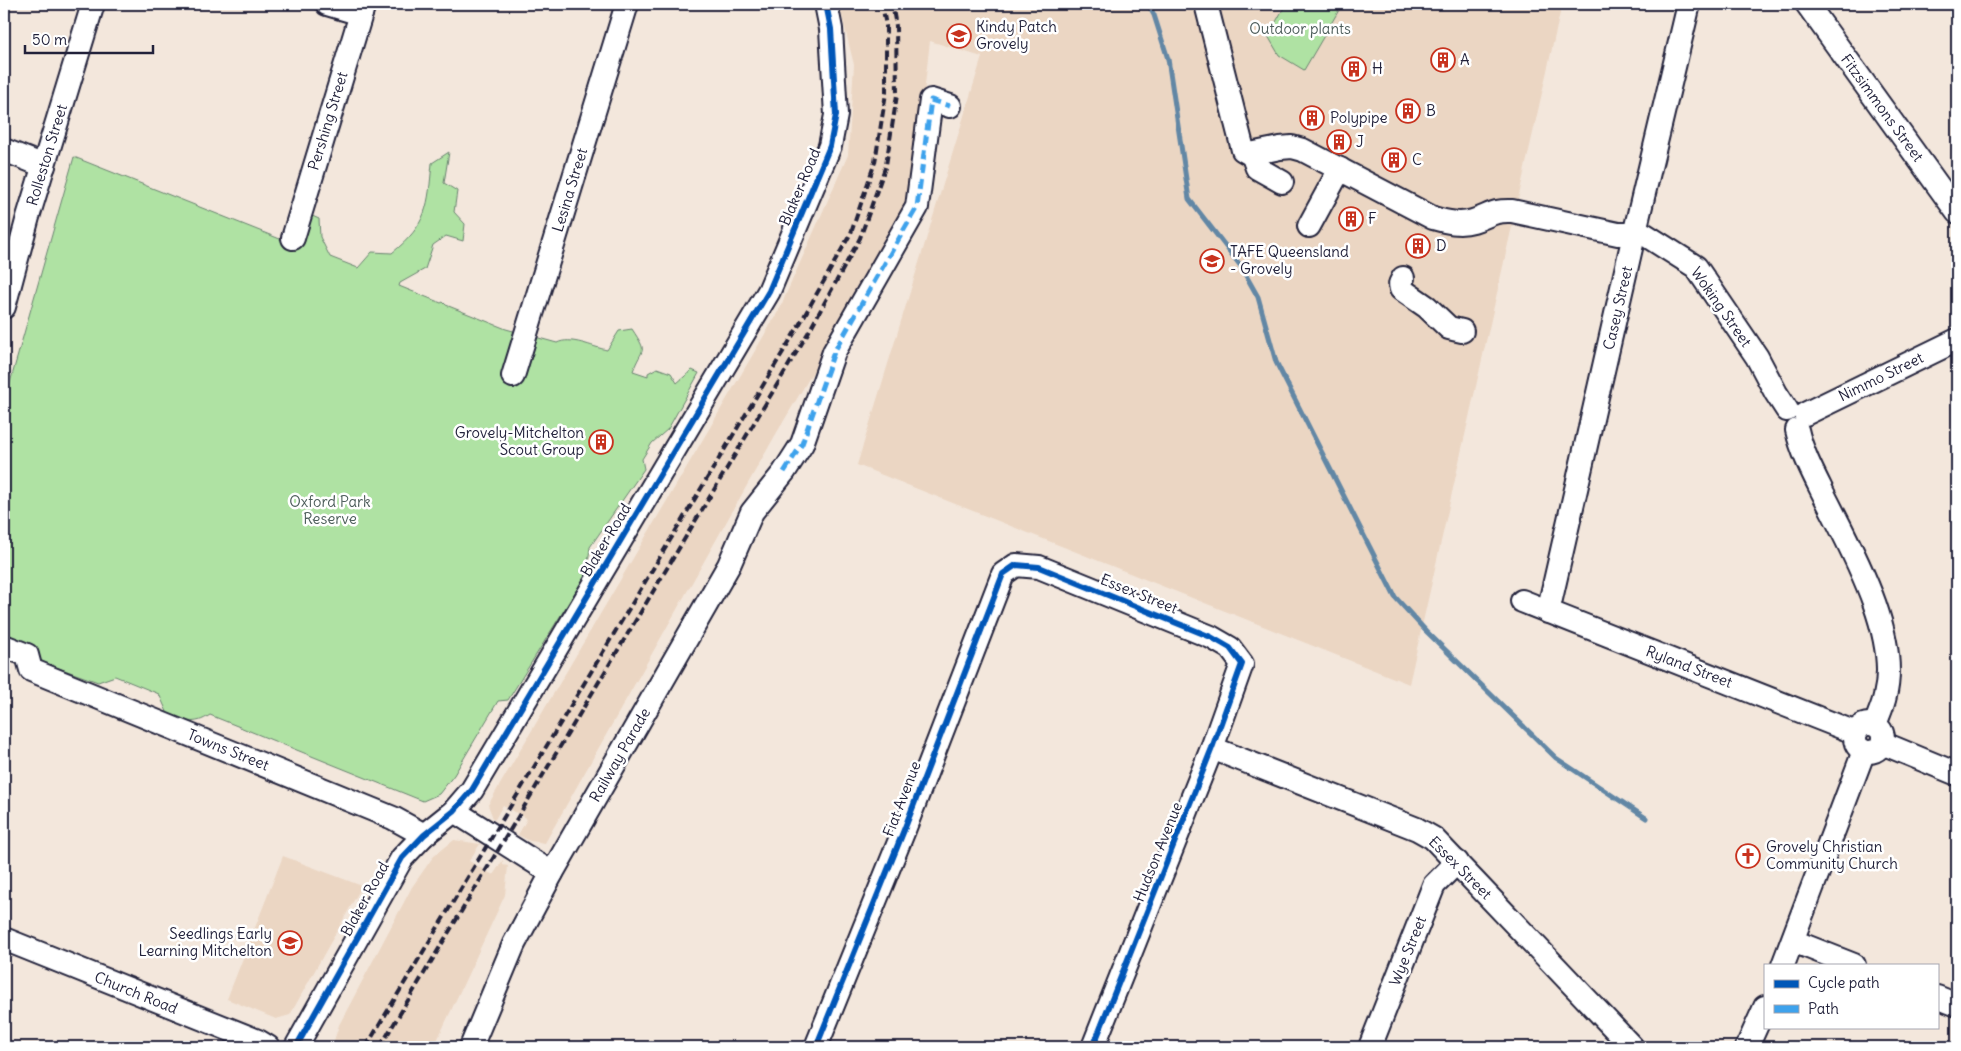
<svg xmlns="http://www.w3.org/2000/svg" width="1961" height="1051" font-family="Delius,sans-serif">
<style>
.built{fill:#ebd6c3}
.green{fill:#afe2a3;stroke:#68826f}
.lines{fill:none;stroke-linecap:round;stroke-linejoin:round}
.stream{stroke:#6287a5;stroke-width:5}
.minor-casing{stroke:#22223b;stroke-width:26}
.minor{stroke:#fff;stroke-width:22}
.rail{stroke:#22223b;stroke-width:4;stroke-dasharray:8 4;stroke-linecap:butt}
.quiet{stroke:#3ea2ec;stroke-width:5;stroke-dasharray:10 5;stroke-linecap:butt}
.cycleway-casing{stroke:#fff;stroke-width:9}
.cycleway{stroke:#0057b8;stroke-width:6}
.labels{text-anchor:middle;stroke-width:5;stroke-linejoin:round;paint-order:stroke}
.poi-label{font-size:15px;fill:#22223b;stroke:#fff;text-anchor:start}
.park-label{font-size:15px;fill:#4c5c5a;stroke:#fff}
.street-label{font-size:15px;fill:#22223b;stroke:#fff}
</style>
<rect width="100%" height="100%" fill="#f3e7dc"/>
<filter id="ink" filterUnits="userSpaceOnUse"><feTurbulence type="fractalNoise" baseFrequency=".02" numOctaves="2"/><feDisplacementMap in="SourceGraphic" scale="10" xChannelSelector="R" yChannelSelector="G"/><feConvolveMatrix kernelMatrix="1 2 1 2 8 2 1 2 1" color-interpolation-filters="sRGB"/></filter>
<g filter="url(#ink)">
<!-- built -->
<g class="built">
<polygon points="839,4 1562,4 1409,684 857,465 982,57 930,41 911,207 776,434 545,843 530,841 518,835 527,819 503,805 494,821 488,805 779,310 848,155 854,65"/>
<polygon points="454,840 480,844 469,861 493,875 503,860 503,865 508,866 505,895 434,1047 332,1047 339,1025 412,887 433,857"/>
<polygon points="283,856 362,886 290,1015 276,1019 227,999"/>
</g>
<!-- green -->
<g class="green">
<polygon points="1286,4 1329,4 1339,10 1304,70 1279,55 1268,36"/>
<path d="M449,152L444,183L457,191L454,212L465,224L463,241L446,236L433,245L425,269L400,283L399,286L441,303L443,302L446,305L506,329L557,343C571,336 592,347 607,350L619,331L632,329C649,355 642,346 633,371L648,376V373L657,368L671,373L677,383L692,370L699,373L668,429L652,443L642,459L644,469L590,547L587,573L508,700L498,701L454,775L439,794L423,801L210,715C194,726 185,721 168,714L159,694L115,676L98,682L56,667L48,668L4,636V404L74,157L295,245L310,215L319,219L320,237L330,257L358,268L372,252L392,253C428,224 428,206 432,163Z"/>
</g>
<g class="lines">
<!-- stream -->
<polyline class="stream" points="1148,4 1154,15 1168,59 1189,199 1240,265 1258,297 1276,362 1395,597 1426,631 1556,758 1646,818"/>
<!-- minor casing -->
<g class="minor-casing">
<g id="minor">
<polyline points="327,4 361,14"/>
<path d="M1206,4L1243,150L1250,154L1280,148L1292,147L1303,150L1433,218C1447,222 1460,225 1473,221C1490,216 1492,210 1512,211L1618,234H1644L1696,267L1757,357L1776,393L1787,410"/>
<polyline points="1807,4 1957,212"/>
<polyline points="4,150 44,166"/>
<polyline points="1252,154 1257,168 1282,182"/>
<polyline points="1309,226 1340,169"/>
<polyline points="293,238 364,4"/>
<polyline points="1403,278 1400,284 1401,289 1427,307 1449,328 1462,331"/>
<polyline points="4,307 28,217 93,4"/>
<polyline points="513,376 627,4"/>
<polyline points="1805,414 1957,340"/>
<path d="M1797,430C1802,452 1813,473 1823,493C1850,547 1901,635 1885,696C1883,706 1878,716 1875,725"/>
<polyline points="1522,601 1856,733"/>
<polyline points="1548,612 1634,235 1689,4"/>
<polyline points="4,646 27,655 31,670 393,818 424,835"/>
<circle cx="1869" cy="738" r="14"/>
<polyline points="1882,743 1957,774"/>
<polyline points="1212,748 1417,829 1433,838 1632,1047"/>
<polyline points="454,811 552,873"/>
<polyline points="4,939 258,1041 268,1047"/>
<polyline points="1793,941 1854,965"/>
<polyline points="1783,965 1864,751"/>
<polyline points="1937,997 1957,1005"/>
<polyline points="296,1047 402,858 424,835 454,811 472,790 769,291 830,146 836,115 831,29 826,4"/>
<polyline points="471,1047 514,944 552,873 729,565 752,512 784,472 802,444 834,352 917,207 931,100 950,106"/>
<polyline points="816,1047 904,830 1003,574 1016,565 1039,567 1211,637 1230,648 1242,664 1212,748 1093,1047"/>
<polyline points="1370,1047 1434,885 1457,862"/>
<polyline points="1747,1047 1765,1007"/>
</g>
</g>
<!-- minor -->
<use href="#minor" class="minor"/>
<!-- rail -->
<g class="rail">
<polyline points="366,1047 798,327 851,233 875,162 886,93 886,26 882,4"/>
<polyline points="380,1047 808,333 860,238 886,165 897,95 896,26 892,4"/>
</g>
<!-- quiet -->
<polyline class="quiet" points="784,472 802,444 834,352 917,207 931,100 950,106"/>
<!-- cycleway casing -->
<g class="cycleway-casing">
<g id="cycleway">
<polyline points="296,1047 402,858 424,835 454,811 472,790 769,291 830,146 836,115 831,29 826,4"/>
<polyline points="816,1047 904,830 1003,574 1016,565 1039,567 1211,637 1230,648 1242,664 1212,748 1093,1047"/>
</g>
</g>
<!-- cycleway -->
<use href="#cycleway" class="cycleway"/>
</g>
</g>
<!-- icons -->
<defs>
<g id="school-ring" transform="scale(1.25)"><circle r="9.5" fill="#fff" stroke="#c8321e" stroke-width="1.5"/><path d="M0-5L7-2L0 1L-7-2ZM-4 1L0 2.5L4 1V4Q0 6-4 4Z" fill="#c8321e"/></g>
<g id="building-ring" transform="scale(1.25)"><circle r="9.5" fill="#fff" stroke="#c8321e" stroke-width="1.5"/><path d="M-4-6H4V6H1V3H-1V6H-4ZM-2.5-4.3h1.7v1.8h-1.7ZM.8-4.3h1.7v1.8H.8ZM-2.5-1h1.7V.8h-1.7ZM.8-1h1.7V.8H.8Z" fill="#c8321e"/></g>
<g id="university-ring" transform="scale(1.25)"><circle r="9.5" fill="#fff" stroke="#c8321e" stroke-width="1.5"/><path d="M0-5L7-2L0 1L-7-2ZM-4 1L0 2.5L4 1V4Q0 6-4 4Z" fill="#c8321e"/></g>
<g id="church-ring" transform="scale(1.25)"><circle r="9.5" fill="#fff" stroke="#c8321e" stroke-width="1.5"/><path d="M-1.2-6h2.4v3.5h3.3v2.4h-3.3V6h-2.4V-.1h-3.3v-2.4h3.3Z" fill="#c8321e"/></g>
</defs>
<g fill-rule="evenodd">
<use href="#school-ring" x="959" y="36"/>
<use href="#building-ring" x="1443" y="60"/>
<use href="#building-ring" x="1354" y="69"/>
<use href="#building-ring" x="1408" y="111"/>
<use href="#building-ring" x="1312" y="118"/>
<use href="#building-ring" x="1339" y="142"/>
<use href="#building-ring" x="1394" y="160"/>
<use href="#building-ring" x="1351" y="219"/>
<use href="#building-ring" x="1418" y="246"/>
<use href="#university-ring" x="1212" y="261"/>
<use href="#building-ring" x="601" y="442"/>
<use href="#church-ring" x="1748" y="856"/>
<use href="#school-ring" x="290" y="943"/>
</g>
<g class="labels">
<!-- poi labels -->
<g class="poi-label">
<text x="976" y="32">Kindy Patch<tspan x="976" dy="17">Grovely</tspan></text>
<text x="1460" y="65">A</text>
<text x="1372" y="74">H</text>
<text x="1426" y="116">B</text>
<text x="1330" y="123">Polypipe</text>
<text x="1356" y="147">J</text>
<text x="1412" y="165">C</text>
<text x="1368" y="224">F</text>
<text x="1436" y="251">D</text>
<text x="1230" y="257">TAFE Queensland<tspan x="1230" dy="17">- Grovely</tspan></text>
<text x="584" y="438" text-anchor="end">Grovely-Mitchelton<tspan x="584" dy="17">Scout Group</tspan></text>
<text x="1766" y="852">Grovely Christian<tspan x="1766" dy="17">Community Church</tspan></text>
<text x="272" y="939" text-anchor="end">Seedlings Early<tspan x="272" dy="17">Learning Mitchelton</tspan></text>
</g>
<!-- park labels -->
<g class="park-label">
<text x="1300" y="34">Outdoor plants</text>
<text x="330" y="507">Oxford Park<tspan x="330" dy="17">Reserve</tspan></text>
</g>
<!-- street labels -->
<g class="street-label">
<text transform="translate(1882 108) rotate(54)" y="5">Fitzsimmons Street</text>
<text transform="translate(328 121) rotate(-73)" y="5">Pershing Street</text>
<text transform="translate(47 155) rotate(-73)" y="5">Rolleston Street</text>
<text transform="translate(800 187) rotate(-67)" y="5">Blaker Road</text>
<text transform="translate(570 190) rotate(-73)" y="5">Lesina Street</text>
<text transform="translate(1721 307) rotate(55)" y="5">Woking Street</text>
<text transform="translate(1618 308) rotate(-77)" y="5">Casey Street</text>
<text transform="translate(1881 377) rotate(-26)" y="5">Nimmo Street</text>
<text transform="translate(606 540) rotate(-59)" y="5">Blaker Road</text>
<text transform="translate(1139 594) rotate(22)" y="5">Essex Street</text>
<text transform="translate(1689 667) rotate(21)" y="5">Ryland Street</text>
<text transform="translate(228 750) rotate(22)" y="5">Towns Street</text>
<text transform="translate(620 755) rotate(-60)" y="5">Railway Parade</text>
<text transform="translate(902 799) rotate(-69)" y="5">Fiat Avenue</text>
<text transform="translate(1158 852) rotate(-68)" y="5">Hudson Avenue</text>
<text transform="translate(1460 868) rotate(45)" y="5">Essex Street</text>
<text transform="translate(365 899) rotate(-61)" y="5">Blaker Road</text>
<text transform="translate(1408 951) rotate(-68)" y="5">Wye Street</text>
<text transform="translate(136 993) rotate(22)" y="5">Church Road</text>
</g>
</g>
<!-- margin -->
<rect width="1961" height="1051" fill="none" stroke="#fff" stroke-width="20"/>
<rect x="10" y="10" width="1941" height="1031" fill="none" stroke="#22223b" stroke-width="2" filter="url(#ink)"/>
<!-- legend -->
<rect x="1764" y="964" width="175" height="65" fill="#ffffff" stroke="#a7a7b1"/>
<rect x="1774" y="980" width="25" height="8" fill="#0057b8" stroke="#a7a7b1"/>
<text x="1808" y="988" font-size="15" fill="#22223b">Cycle path</text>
<rect x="1774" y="1005" width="25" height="8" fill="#3ea2ec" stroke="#a7a7b1"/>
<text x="1808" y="1014" font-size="15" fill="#22223b">Path</text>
<!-- scale -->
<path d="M25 45v8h128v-8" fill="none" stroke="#22223b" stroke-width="2.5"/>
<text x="32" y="45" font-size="15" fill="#22223b" stroke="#ffffff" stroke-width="4" paint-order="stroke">50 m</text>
</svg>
